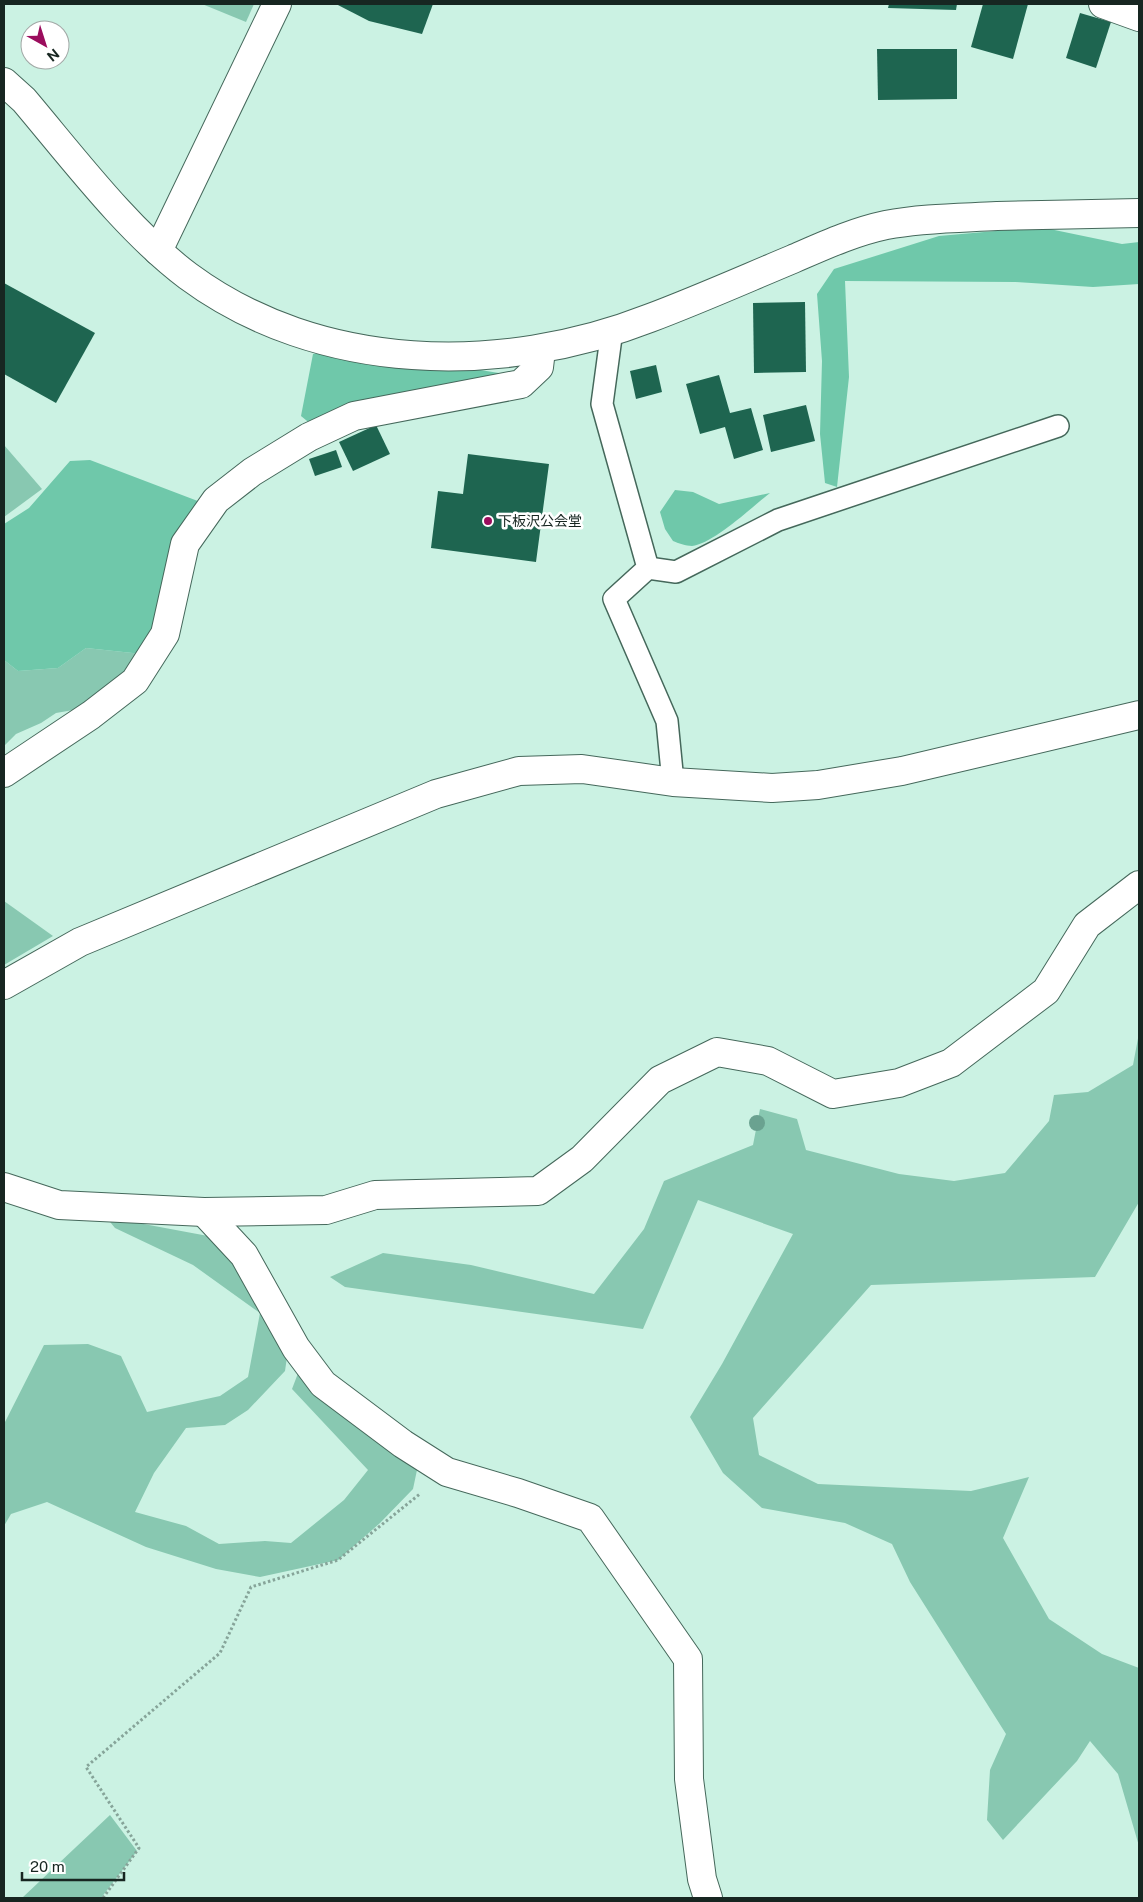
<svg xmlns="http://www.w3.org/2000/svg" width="1143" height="1902" font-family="'Public Sans','Noto Sans JP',sans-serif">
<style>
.green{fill:#88c8b1}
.forest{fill:#6fc8aa}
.building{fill:#1e6550}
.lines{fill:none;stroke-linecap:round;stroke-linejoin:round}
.lane-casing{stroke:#45685b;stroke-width:24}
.street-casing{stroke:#45685b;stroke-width:30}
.path{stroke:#86a499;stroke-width:3;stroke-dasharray:2.5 2.5;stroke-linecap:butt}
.lane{stroke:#fff;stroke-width:21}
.street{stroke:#fff;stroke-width:28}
.tree{fill:#6aa290}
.poi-dot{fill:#9b0d5d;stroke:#fff;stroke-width:2}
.labels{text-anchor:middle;stroke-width:5;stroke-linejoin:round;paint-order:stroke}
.poi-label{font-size:14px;fill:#172621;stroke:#fff;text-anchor:start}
</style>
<rect width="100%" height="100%" fill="#cbf2e3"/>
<!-- green -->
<g class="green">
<polygon points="202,4 254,4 246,22"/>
<polygon points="4,445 42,489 4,517"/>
<polygon points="86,648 142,654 120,682 85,708 56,713 41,723 16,734 4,746 4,660 18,671 58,668"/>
<polygon points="4,901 53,936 4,965"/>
<polygon points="1139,1033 1139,1202 1095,1277 871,1285 753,1418 759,1455 818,1484 971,1491 1029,1477 1003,1538 1049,1619 1102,1654 1139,1668 1139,1846 1118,1774 1090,1741 1077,1761 1003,1840 987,1820 990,1770 1006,1734 910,1582 892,1544 845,1523 762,1508 723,1473 690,1417 722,1364 793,1234 698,1200 643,1329 345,1287 330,1277 383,1253 471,1265 594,1294 644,1229 664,1181 753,1145 760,1109 797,1119 806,1150 899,1174 954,1181 1005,1173 1049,1121 1054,1095 1088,1092 1133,1065"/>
<polygon points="106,1217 208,1236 234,1257 290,1336 285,1371 248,1410 225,1425 186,1428 154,1473 135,1512 186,1526 219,1544 265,1541 291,1543 344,1500 368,1470 292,1389 300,1368 417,1470 413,1489 380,1523 338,1560 260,1577 216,1569 146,1547 47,1502 11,1514 4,1526 4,1424 44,1345 88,1344 121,1356 147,1412 220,1396 248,1377 260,1313 193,1265 115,1228"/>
<polygon points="110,1815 137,1851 101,1898 22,1898"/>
</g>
<!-- forest -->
<g class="forest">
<polygon points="1040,227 1122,244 1139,242 1139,284 1093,287 1016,282 845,281 849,377 837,487 825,483 820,434 822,361 817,294 834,269 939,236"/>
<polygon points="335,351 373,364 443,364 505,374 312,425 301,416 313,354"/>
<polygon points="90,460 203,503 158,626 142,654 86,648 58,668 18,671 4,660 4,524 29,508 70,461"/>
<path d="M675,490L693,492L719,504L770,493C752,507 713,544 692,546C686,546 678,543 673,541L665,529L660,512Z"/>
</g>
<!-- building -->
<g class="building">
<polygon points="336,4 433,4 422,34 369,21"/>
<polygon points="889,4 957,4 956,10 888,8"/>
<polygon points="983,4 1028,4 1013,59 971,47"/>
<polygon points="1080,13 1111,22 1096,68 1066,58"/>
<polygon points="877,49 957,49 957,99 878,100"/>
<polygon points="4,283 95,333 56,403 4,374"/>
<polygon points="805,302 806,372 754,373 753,303"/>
<polygon points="656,365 662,392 636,399 630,371"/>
<polygon points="719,375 730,413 751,408 763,450 734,459 725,427 700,434 686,384"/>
<polygon points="806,405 815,441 771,452 763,415"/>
<polygon points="376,425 390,454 353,471 339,442"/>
<polygon points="336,450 342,467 315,476 309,459"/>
<polygon points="468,454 549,464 536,562 431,548 438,491 463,494"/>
</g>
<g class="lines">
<!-- lane casing -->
<g class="lane-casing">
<g id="lane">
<polyline points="612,330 602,404 648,568 614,599 667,721 673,782"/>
<polyline points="648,568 676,572 778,520 1058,426"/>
</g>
</g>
<!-- street casing -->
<g class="street-casing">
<g id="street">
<polyline points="1103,4 1139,17"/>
<path d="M4,82L24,100C73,158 128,231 188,276C319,373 502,376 650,318C698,300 745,279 793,259C823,246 853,232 886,225C922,218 960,218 997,216C1044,215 1092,214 1139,213"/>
<polyline points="158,251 277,4"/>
<polyline points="4,773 91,715 135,681 165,634 185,544 216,500 252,472 309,437 354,416 521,384 539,367 541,350"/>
<polyline points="4,985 80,942 436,794 519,771 582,769 673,782 772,788 818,785 902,771 1139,715"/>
<polyline points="4,1187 59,1205 204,1212 326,1210 375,1195 538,1191 582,1159 660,1080 717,1052 768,1061 833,1094 899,1083 951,1063 1046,991 1087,925 1139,885"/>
<polyline points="204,1212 244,1255 296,1348 323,1384 403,1444 447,1472 518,1493 590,1518 688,1659 689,1779 702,1879 708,1898"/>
</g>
</g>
<!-- path -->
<polyline class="path" points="103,1898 139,1848 86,1767 220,1653 251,1587 338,1560 421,1493"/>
<!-- lane -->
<use href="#lane" class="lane"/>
<!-- street -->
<use href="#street" class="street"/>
</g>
<!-- trees -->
<circle class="tree" cx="757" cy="1123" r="8"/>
<!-- markers -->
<circle class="poi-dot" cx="488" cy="521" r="5"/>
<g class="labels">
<!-- poi labels -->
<g class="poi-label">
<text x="498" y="526">下板沢公会堂</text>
</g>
</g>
<!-- border -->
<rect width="1143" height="1902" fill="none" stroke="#172621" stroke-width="10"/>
<!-- north arrow -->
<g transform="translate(45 45) rotate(141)"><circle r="24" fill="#ffffff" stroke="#a2a8a6"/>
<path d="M0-4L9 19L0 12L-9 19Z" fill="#9b0d5d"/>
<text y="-8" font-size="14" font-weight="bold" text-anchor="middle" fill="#172621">N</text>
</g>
<!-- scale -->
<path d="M22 1872v8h102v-8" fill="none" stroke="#172621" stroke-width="2.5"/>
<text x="30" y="1872" font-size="15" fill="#172621" stroke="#ffffff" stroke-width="4" paint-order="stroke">20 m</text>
</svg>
